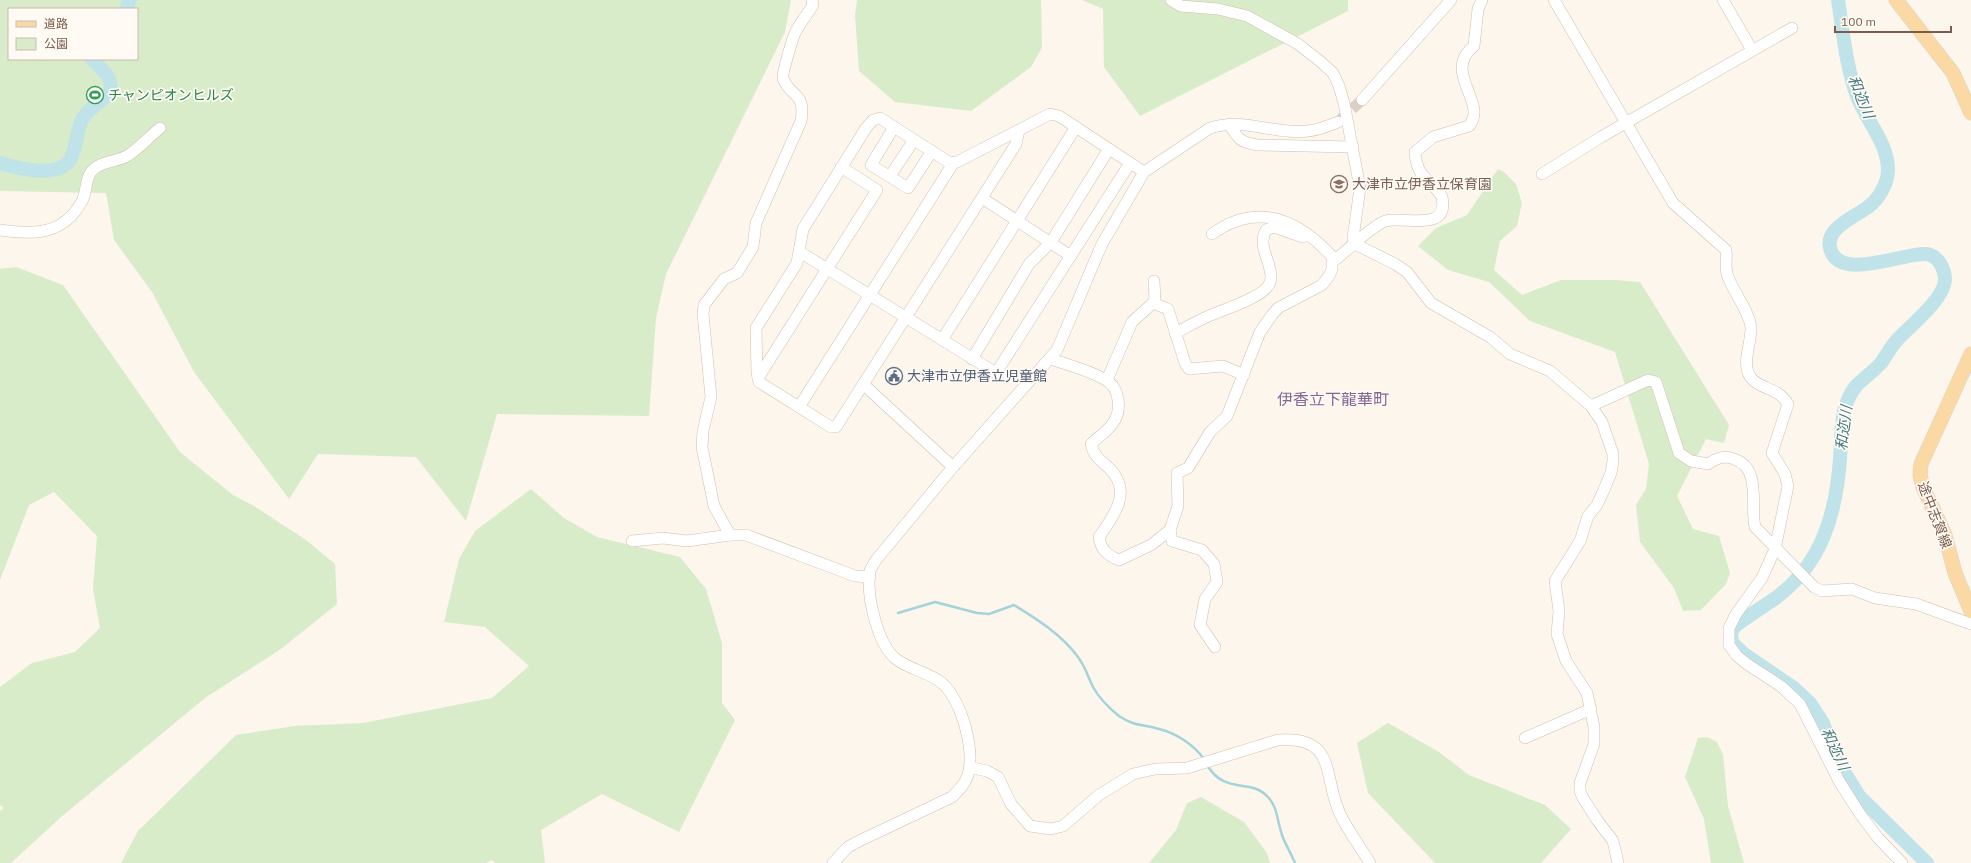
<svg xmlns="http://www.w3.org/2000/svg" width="1971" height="863" font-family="'IBM Plex Sans','Noto Sans JP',sans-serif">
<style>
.green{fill:#d8ecc9;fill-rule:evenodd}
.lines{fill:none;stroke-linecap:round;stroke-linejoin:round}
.stream{stroke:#a5d3da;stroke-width:2.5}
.river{stroke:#bfe3e8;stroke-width:14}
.minor-tunnel{stroke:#dcd0c4;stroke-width:11;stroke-dasharray:11 5.5;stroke-linecap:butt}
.minor-casing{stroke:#d1beb0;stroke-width:12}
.major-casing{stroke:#dad1cd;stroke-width:15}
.minor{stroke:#fff;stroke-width:11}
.major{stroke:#fbd9a5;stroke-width:14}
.labels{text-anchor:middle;stroke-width:3.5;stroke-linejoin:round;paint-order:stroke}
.leisure-label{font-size:14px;fill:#27864d;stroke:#fffaf3;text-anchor:start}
.education-label{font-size:14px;fill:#785e54;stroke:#fffaf3;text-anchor:start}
.service-label{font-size:14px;fill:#4e5e75;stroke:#fffaf3;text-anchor:start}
.street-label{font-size:14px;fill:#7a5c4d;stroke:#fffaf3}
.water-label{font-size:15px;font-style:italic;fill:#437c86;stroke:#fffaf3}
.quarter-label{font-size:16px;fill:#846695;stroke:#fffaf3}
</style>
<rect width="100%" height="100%" fill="#fdf6ec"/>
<!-- green -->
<g class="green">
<path d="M0,0H791L785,32L666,274L656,318L649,416L497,414L466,521L416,457L318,454L289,499L194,372L152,292L114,240L106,193L0,191ZM9,9H137V59H9Z"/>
<polygon points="857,0 1041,0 1042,48 1031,67 971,111 895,102 859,71 855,15"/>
<polygon points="1082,0 1348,0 1348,11 1140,116 1104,67 1103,9"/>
<polygon points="1498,169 1504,172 1516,184 1522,203 1517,226 1500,241 1494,270 1522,295 1561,280 1614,280 1640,282 1729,425 1724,443 1706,439 1677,496 1693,529 1719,536 1730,573 1726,584 1701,610 1683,611 1674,588 1640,542 1636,505 1646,489 1649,464 1615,352 1530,321 1489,282 1448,270 1418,246 1436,228 1467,215"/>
<polygon points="16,267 63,285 180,452 233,495 254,506 306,540 335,564 337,604 281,649 205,698 61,817 11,863 0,863 0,811 4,808 0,805 0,687 32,663 75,652 100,628 93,589 97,536 54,492 29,505 0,580 0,269"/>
<polygon points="531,489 564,518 597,537 680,557 706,589 722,643 722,703 735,720 679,832 602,794 541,830 545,863 495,863 492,860 486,863 121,863 138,831 236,735 294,726 363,723 492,698 529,666 485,627 444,622 459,559 475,531"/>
<polygon points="1388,723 1439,752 1469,775 1545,805 1571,829 1541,863 1435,863 1368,793 1357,743"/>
<polygon points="1707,737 1717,742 1723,755 1728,806 1744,863 1711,863 1704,819 1685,777 1698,738"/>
<polygon points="1201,797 1244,822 1267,853 1270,863 1149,863 1176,830 1187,803"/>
</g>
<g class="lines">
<!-- stream -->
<g class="stream">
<path d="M898,613L935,602L977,613L989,614L1014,605C1037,619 1062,635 1078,657C1085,666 1088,677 1093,687C1099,698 1109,708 1119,716C1135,727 1144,724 1159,729C1176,733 1194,745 1204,759"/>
<path d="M1207,765C1226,796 1249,777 1268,797C1278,808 1277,821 1282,835C1285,844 1291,853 1295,863"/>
</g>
<!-- river -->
<g class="river">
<path d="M1838,0C1843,32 1846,66 1857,96C1866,120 1888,143 1888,170C1888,183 1879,199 1868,207C1855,217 1822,229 1831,251C1842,281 1905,252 1926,254C1938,255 1945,269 1945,280C1944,299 1911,325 1898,339C1891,346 1887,355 1881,363C1874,371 1864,378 1856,386C1839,407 1842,434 1840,459C1836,514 1822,563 1777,597C1763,607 1748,616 1735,626L1731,632L1732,643L1744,654L1794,688L1810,703L1823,723L1837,760L1859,796L1927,863"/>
<polyline points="126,9 130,0"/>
<path d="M0,163C19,169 60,179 71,158C77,146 76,133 81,122C85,111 100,102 109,94C116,79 101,69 92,59"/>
</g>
<!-- minor-tunnel -->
<polyline class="minor-tunnel" points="1340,120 1362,100"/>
<!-- minor casing -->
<g class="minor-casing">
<g id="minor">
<path d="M812,0L813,5C808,13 801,22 796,31C793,36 782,74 783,78C790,98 806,91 801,121L756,223L753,247L737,273L724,279L704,305L703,314L711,397L703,431L702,447L714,506L730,535H746L855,576L870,577"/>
<path d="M1171,0L1181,6L1218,9L1247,16L1298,44L1321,62L1333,73L1339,86L1344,103L1360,188L1353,238L1355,244L1395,264L1407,272L1431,303L1490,337L1510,354L1550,371L1591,406L1648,380L1656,382L1679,453L1691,461L1708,464C1717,458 1724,455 1734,459C1762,468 1750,506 1755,527L1814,587L1822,591L1852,589L1875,598L1916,604L1971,624"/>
<path d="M1554,0L1673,203L1726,250C1727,257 1725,267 1727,274C1733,293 1748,308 1751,327C1752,343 1739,367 1753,380C1765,391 1777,387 1788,404L1772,453L1785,474L1788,486L1775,549L1762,578L1736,614L1729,628V645L1737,656L1747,664L1782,687L1800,704L1839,781L1860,814L1878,838L1902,863"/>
<polyline points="1723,0 1752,50"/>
<polyline points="1362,100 1451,0"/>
<path d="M1229,124C1238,139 1240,142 1257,145L1353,147"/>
<polyline points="894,127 871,165 908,188 932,151"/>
<polyline points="1019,130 1016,144 836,427 831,427 759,382 757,373 756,328 797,263 803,229 866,128 873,120 880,118 950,163 957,162 1050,114 1059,116 1144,172"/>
<polyline points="1542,174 1601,137 1792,28"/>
<polyline points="890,176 914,140"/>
<polyline points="982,198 1071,256"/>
<path d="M0,230C34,235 64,235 82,201C87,192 85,180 91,172C99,161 117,162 127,156C139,149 150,136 160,128"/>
<path d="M1212,234C1259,200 1301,221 1335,260"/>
<polyline points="800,252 996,373 1130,163"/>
<polyline points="1153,303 1168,309 1185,363 1189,369 1223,366 1244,375"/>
<path d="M1175,333C1187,327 1199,320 1211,315C1225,309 1260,298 1268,286C1270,284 1271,279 1271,277C1271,261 1257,246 1266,230L1274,227L1303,237L1307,235"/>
<polyline points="942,340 1076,127"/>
<polyline points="972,359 1029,264 1051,242 1109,149"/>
<path d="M1051,359C1068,365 1089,370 1106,380C1120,388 1122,411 1113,423C1107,432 1098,437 1091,444C1093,455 1101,461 1109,468C1133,491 1114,516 1099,537C1101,550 1107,555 1119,560L1151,545L1170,530"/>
<polyline points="758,378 877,190 841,167"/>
<polyline points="1107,380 1132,322 1155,301 1154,281"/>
<polyline points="863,384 953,467"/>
<polyline points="1591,406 1602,422 1613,454 1613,461 1611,473 1603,492 1597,505 1588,516 1580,541 1555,581 1559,611 1557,634 1566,661 1587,693 1594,727 1594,744 1580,783 1580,791 1583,798 1597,820 1613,841 1618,863"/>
<polyline points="799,407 954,162"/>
<polyline points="632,541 663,538 687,541 730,535"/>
<path d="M1215,647L1200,625L1205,599L1217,582L1214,564L1202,550L1172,541L1170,530L1178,506L1177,473L1188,468L1210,432L1227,416L1260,332L1272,315L1278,308L1322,285L1329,276L1332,269V262C1349,250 1364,232 1383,222C1399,214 1450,235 1442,197C1430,177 1417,180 1415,152L1433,137L1469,126C1489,103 1441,72 1474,46L1478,9L1482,0"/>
<polyline points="1525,738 1591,709"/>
<path d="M973,768L987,771L998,777L1011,804L1030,826L1051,829L1063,826L1099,795L1133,774L1155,769L1187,768L1278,740C1339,735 1322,779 1341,816C1349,832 1361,848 1370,863"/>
<path d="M833,863L848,847L859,841L952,797C959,790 965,784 968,775C975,750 962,702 943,684C930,672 910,670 896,659C877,644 866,594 870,571C871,567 874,564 876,560L953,467L1057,350L1102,244L1144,172L1210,128C1243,117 1275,135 1308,131C1319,130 1328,126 1338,122"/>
</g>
</g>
<!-- major casing -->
<g class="major-casing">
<g id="major">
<polyline points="1896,0 1953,73 1971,113"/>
<polyline points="1971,354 1921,464 1920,475 1923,487 1945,535 1955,573 1971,611"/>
</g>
</g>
<!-- minor -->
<use href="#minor" class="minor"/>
<!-- major -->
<use href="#major" class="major"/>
</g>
<!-- icons -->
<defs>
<g id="stadium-ring" transform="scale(0.9)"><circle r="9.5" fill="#fffaf3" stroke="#2e9e5b" stroke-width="1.5"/><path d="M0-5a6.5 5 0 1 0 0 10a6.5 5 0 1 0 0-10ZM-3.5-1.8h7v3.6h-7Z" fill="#2e9e5b"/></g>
<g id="school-ring" transform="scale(0.9)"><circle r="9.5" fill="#fffaf3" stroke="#8d6e63" stroke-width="1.5"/><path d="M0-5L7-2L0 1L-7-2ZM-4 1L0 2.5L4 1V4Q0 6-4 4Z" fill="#8d6e63"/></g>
<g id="civic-ring" transform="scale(0.9)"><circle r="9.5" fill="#fffaf3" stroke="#5c6f8a" stroke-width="1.5"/><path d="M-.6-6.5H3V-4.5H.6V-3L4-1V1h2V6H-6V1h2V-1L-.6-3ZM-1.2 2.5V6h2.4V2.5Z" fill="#5c6f8a"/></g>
</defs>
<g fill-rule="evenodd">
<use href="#stadium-ring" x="95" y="95"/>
<use href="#school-ring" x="1339" y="184"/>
<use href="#civic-ring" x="894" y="376"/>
</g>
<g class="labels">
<!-- leisure labels -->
<g class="leisure-label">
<text x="108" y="100">チャンピオンヒルズ</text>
</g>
<!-- education labels -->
<g class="education-label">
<text x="1352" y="189">大津市立伊香立保育園</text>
</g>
<!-- service labels -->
<g class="service-label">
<text x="907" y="381">大津市立伊香立児童館</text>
</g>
<!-- street labels -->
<g class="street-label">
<text transform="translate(1935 515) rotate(69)" y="5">途中志賀線</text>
</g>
<!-- water labels -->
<g class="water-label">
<text transform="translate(1861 97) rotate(68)" y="5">和迩川</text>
<text transform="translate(1844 428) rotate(-83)" y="5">和迩川</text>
<text transform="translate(1835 749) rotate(65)" y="5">和迩川</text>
</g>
<!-- quarter labels -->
<g class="quarter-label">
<text x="1333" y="405">伊香立下龍華町</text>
</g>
</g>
<!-- legend -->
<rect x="8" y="8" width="130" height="52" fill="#fffaf3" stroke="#cabbb1"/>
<rect x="16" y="21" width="20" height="6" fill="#fbd9a5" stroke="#cabbb1"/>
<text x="44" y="28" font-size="12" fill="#7a5c4d">道路</text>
<rect x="16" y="38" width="20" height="12" fill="#d8ecc9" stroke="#cabbb1"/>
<text x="44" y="48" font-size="12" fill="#7a5c4d">公園</text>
<!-- scale -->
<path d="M1835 26v6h116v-6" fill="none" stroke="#7a5c4d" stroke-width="2"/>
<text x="1841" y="26" font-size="12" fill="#7a5c4d" stroke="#fffaf3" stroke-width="3" paint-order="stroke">100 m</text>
</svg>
